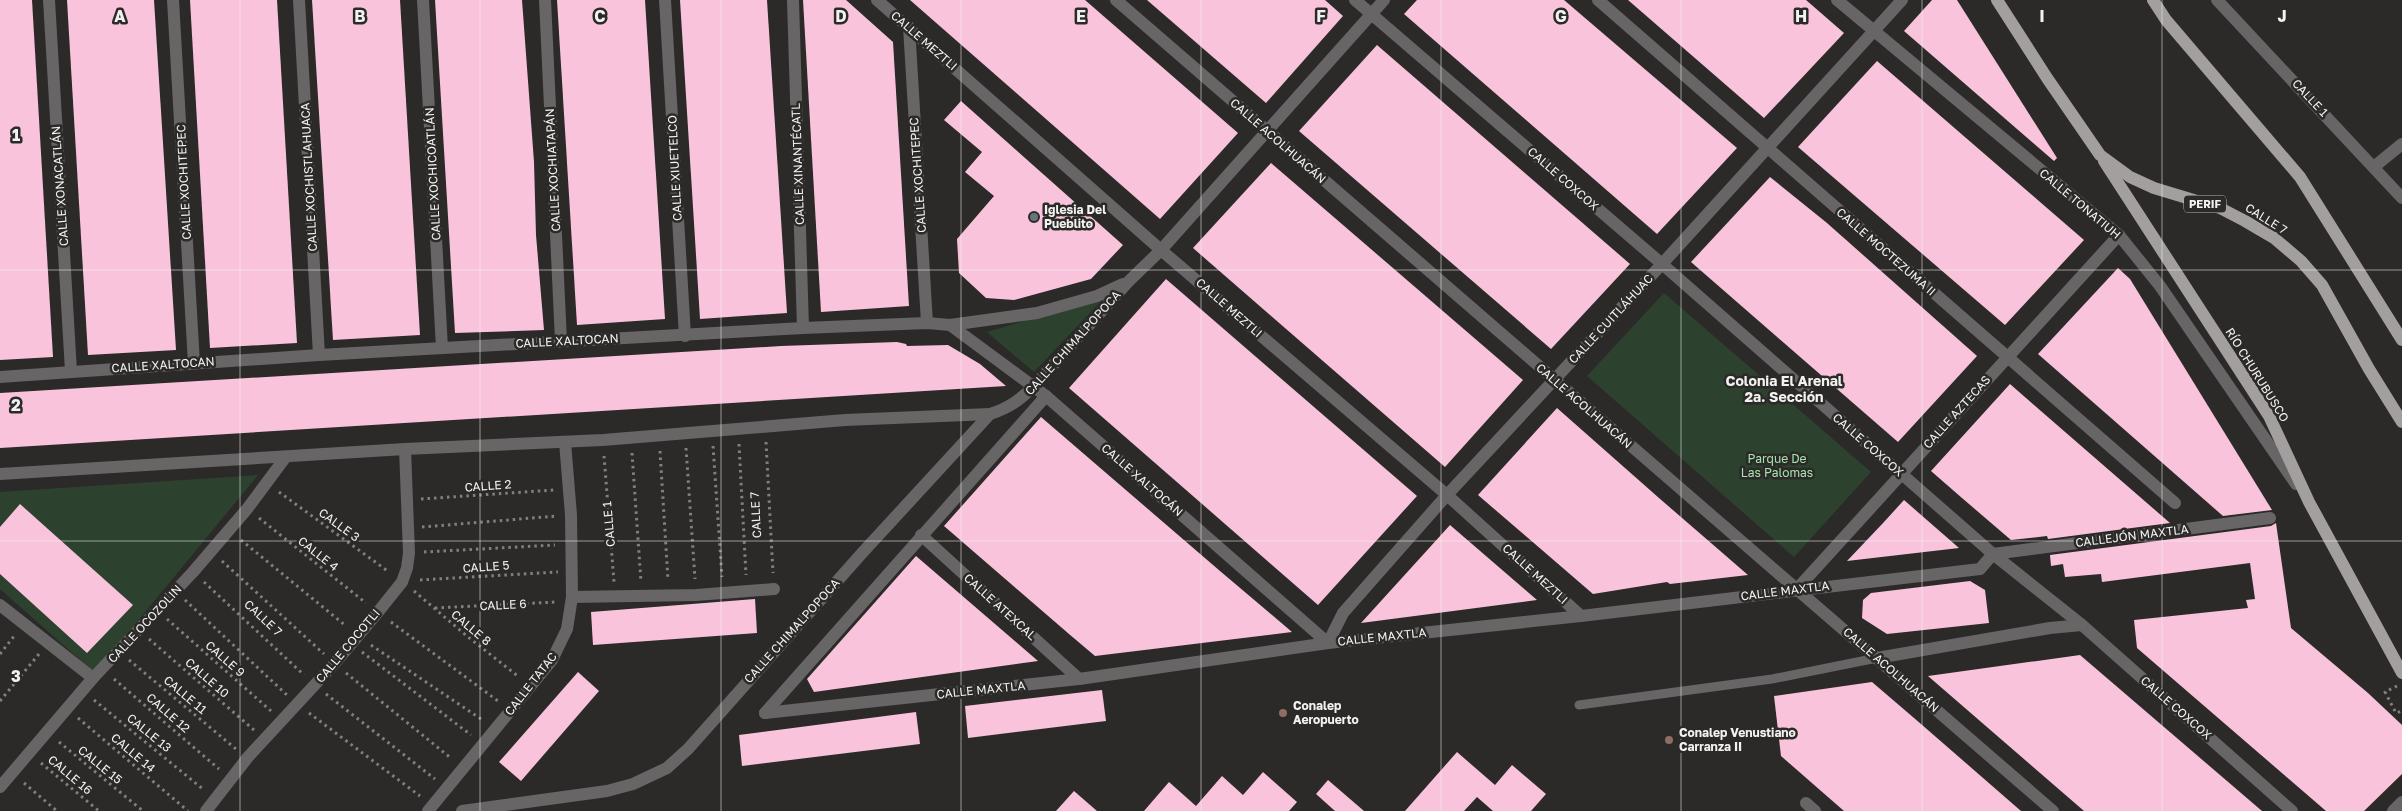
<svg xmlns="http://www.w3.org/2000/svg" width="2402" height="811" font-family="'Golos Text',sans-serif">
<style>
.green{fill:#2c422f}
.building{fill:#f9c4db}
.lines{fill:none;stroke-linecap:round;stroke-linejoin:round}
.path{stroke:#81807e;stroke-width:3;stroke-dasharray:2.5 4;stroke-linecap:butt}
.service{stroke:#676565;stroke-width:9}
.minor{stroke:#676565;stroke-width:12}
.primary{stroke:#a39f9f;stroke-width:12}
.grid{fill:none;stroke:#f2f2f0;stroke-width:1;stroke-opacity:0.55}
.worship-dot{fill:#6b7280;stroke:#2b2a28;stroke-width:2}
.education-dot{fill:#8d6e63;stroke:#2b2a28;stroke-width:2}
.labels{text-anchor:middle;stroke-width:5;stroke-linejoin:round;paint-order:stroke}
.shield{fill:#2b2a28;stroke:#b6b6b4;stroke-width:1}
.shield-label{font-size:11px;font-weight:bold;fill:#f2f2f0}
.street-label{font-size:12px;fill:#f2f2f0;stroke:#2b2a28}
.poi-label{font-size:12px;font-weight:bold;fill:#f2f2f0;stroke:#2b2a28;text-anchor:start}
.park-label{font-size:12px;fill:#a5e4af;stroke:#2b2a28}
.neighbourhood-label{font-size:14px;font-weight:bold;fill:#f2f2f0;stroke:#2b2a28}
.grid-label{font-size:16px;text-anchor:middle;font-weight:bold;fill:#f2f2f0;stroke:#2b2a28;stroke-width:5;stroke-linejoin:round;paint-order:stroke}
</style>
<rect width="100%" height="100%" fill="#2b2a28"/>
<!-- green -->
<g class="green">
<polygon points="1664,293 1871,472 1794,557 1587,376"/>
<polygon points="1105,297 1034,372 987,332"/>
<polygon points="258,475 95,673 0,589 0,492"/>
</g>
<!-- building -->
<g class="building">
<polygon points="0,0 32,0 53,357 0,360"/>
<polygon points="67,0 154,0 176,350 88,355"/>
<polygon points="190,0 277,0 297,343 210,348"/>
<polygon points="312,0 400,0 420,335 333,340"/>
<polygon points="435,0 522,0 534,162 536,235 544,330 455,333"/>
<polygon points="557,0 645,0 665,319 577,325"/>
<polygon points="680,0 767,0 787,313 700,319"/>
<polygon points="803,0 846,0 893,42 909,306 821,312"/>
<polygon points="910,0 1085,0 1238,133 1160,219"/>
<polygon points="1147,0 1325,0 1343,16 1266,103"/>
<polygon points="1417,0 1564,0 1737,148 1657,234 1404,14"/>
<polygon points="1628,0 1806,0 1844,33 1764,118"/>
<polygon points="1932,0 1957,0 2057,158 2054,161 1904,31"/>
<polygon points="1377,45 1630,264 1551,349 1299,131"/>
<polygon points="1877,61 2084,240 2005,325 1798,147"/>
<polygon points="961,101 1123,245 1091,279 1014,300 986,298 959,273 957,239 994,196 965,172 982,152 944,120"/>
<polygon points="1271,163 1523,380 1445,467 1193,248"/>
<polygon points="1770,177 1827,223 1977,356 1898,442 1691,262"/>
<polygon points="2118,268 2130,279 2272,510 2223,516 2038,354"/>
<polygon points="1166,279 1417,496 1318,605 1069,388"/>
<polygon points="897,342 906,344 907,346 948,345 980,364 1006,386 0,448 0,393 781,346"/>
<polygon points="2010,384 2087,451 2170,523 2048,539 2047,536 2011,540 1962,498 1931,471"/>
<polygon points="1557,408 1659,498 1748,575 1670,584 1667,582 1593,594 1478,495"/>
<polygon points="1041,417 1220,571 1292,632 1095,656 1069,634 944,526"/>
<polygon points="1904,500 1959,548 1847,561 1884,522"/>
<polygon points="20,504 133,605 87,653 0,574 0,527"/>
<polygon points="2276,523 2291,628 2368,693 2402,725 2402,774 2364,811 2326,811 2137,648 2134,620 2248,608 2246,600 2255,599 2250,563 2102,582 2101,574 2065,577 2063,564 2051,566 2050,555 2271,526"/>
<polygon points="1450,525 1537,600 1361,623 1431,546"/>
<polygon points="916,556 1038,661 814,692 807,679"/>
<polygon points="1970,581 1985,590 1989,623 1887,634 1862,618 1863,600 1871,593"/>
<polygon points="755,599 757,633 593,645 591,612"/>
<polygon points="2080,655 2262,811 2084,811 1928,676"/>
<polygon points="578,672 599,691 521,781 499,762"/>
<polygon points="1872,682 1921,724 2021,811 1844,811 1781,756 1774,696"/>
<polygon points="1102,690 1106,721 968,738 965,706"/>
<polygon points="916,712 920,744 742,766 739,735"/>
<polygon points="1457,752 1495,785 1512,765 1546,794 1531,811 1493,811 1477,797 1464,811 1405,811"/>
<polygon points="1263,772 1297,802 1289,811 1144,811 1169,782 1196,806 1222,776 1243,795"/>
<polygon points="1328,780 1364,811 1335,811 1316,794"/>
<polygon points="1074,791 1097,811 1056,811"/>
</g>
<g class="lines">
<!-- path -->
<g class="path">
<polyline points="766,442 773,573"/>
<polyline points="739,444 746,575"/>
<polyline points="713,446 722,577"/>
<polyline points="686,448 695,579"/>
<polyline points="660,451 668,580"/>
<polyline points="632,453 641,582"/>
<polyline points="604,456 614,582"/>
<polyline points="279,492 389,572"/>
<polyline points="421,499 554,490"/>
<polyline points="259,518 366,603"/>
<polyline points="422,527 557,516"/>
<polyline points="241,540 346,626"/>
<polyline points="424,552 555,545"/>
<polyline points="222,561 324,654"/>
<polyline points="420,580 558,572"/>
<polyline points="204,582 304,675"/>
<polyline points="414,591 468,637 519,677"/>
<polyline points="185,600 287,695"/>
<polyline points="435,608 556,602"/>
<polyline points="167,619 271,711"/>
<polyline points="391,622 498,701"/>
<polyline points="149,639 254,730"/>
<polyline points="371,645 484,721"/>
<polyline points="362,652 471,735"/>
<polyline points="0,654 15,635"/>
<polyline points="129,660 236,749"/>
<polyline points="346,673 452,759"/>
<polyline points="114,679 219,769"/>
<polyline points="2397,686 2385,692 2396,713 2402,711"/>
<polyline points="326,694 435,779"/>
<polyline points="94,700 204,790"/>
<polyline points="0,701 39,654"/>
<polyline points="309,713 420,796"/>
<polyline points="78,718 188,811"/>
<polyline points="59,742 143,811"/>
<polyline points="41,763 99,811"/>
<polyline points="24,783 57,811"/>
</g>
<!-- service -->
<polyline class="service" points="1579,705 1772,679 1877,658"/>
<!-- minor -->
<g class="minor">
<polyline points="49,0 71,371"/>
<polyline points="173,0 194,364"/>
<polyline points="299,0 319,355"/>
<polyline points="423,0 442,348"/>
<polyline points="545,0 561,341"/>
<polyline points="665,0 685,336"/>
<polyline points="793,0 803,328"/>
<polyline points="877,0 1161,250 1447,495 1581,616"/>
<polyline points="1116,0 2053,811"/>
<polyline points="1355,0 1662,264 1993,554 2082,625 2292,811"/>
<polyline points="1598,0 2175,503"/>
<polyline points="1837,0 2119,235 2160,286 2296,484"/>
<polyline points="2217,0 2402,198"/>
<polyline points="909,27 927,323"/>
<polyline points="2375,166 2402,144"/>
<polyline points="950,325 1046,396 1328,643 1343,613 1447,495 1662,264 1902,0"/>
<polyline points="0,377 319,355 803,328 927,323 950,325 1037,313 1097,296 1123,284"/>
<polyline points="0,474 405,449 603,440 845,420 990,414"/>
<polyline points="921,535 1079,679"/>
<polyline points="1796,590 2119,235"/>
<polyline points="572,597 696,595 774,589"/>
<polyline points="0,605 93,678"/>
<polyline points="1877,658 2050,628 2082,625"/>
<polyline points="765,713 1079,679 1328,643 1581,616 1980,569 1993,554 2270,518"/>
<polyline points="765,713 1046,396"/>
<polyline points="0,787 93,678 193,572 247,509 285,458"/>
<polyline points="1806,803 1815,811"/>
<polyline points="206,811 248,757 334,664 378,612 402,582 407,568 409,553 405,449"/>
<polyline points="428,811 552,660 567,629 572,597 571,515 565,442"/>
<path d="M462,811L607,791L633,784L667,768L688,749L863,552L990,414C1009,408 1020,400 1034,386L1128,282L1161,250L1384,0"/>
<polyline points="2393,811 2402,802"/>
</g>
<!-- primary -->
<g class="primary">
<polyline points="1997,0 2047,78 2100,155 2130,177 2154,188 2220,208 2245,221 2274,238 2301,261 2322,285 2369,369 2402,422"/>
<polyline points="2153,0 2166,20 2300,177 2402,340"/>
<polyline points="2104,161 2269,416 2309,502 2402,673"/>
</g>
</g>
<!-- grid -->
<path class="grid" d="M240,0V811M480,0V811M721,0V811M961,0V811M1201,0V811M1441,0V811M1681,0V811M1922,0V811M2162,0V811M0,270H2402M0,541H2402"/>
<!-- markers -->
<circle class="worship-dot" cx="1034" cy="217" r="5"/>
<g class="education-dot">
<circle cx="1283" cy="713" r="5"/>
<circle cx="1669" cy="740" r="5"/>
</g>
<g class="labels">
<!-- shield labels -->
<rect class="shield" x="2184" y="195.5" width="42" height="17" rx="4"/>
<g class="shield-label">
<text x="2205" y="208">PERIF</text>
</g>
<!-- street labels -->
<g class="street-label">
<text transform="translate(924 41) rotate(41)" y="4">CALLE MEZTLI</text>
<text transform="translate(2310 98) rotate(47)" y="4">CALLE 1</text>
<text transform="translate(1278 141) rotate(41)" y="4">CALLE ACOLHUACÁN</text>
<text transform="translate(798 164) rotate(-92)" y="4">CALLE XINANTÉCATL</text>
<text transform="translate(675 168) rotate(-93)" y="4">CALLE XIUETELCO</text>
<text transform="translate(553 170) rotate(-93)" y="4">CALLE XOCHIATAPÁN</text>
<text transform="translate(433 174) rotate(-93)" y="4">CALLE XOCHICOATLÁN</text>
<text transform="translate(918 175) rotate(-94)" y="4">CALLE XOCHITEPEC</text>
<text transform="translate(309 177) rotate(-93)" y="4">CALLE XOCHISTLAHUACA</text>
<text transform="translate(1563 179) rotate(41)" y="4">CALLE COXCOX</text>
<text transform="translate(184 182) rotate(-93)" y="4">CALLE XOCHITEPEC</text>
<text transform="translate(60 186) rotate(-94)" y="4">CALLE XONACATLÁN</text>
<text transform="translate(2080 204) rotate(40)" y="4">CALLE TONATIUH</text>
<text transform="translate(2266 219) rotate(32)" y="4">CALLE 7</text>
<text transform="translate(1886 252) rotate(41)" y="4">CALLE MOCTEZUMA II</text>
<text transform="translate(1229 308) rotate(41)" y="4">CALLE MEZTLI</text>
<text transform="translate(1611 319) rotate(-47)" y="4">CALLE CUITLÁHUAC</text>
<text transform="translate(567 341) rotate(-3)" y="4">CALLE XALTOCAN</text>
<text transform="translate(1073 343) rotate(-48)" y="4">CALLE CHIMALPOPOCA</text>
<text transform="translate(163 365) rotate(-4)" y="4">CALLE XALTOCAN</text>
<text transform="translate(2257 375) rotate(58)" y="4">RÍO CHURUBUSCO</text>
<text transform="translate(1584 406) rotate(41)" y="4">CALLE ACOLHUACÁN</text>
<text transform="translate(1957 412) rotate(-48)" y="4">CALLE AZTECAS</text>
<text transform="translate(1868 445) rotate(41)" y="4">CALLE COXCOX</text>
<text transform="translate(1142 480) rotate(41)" y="4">CALLE XALTOCÁN</text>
<text transform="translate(488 486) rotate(-4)" y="4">CALLE 2</text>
<text transform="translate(756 515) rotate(-93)" y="4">CALLE 7</text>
<text transform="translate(609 524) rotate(-95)" y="4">CALLE 1</text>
<text transform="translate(339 525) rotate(36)" y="4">CALLE 3</text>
<text transform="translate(2132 536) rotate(-7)" y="4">CALLEJÓN MAXTLA</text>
<text transform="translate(318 554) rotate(38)" y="4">CALLE 4</text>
<text transform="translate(486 567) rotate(-4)" y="4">CALLE 5</text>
<text transform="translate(1535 574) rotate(42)" y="4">CALLE MEZTLI</text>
<text transform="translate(1785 591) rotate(-7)" y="4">CALLE MAXTLA</text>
<text transform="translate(503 605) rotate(-3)" y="4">CALLE 6</text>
<text transform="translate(1000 607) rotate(42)" y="4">CALLE ATEXCAL</text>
<text transform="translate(263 618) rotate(43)" y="4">CALLE 7</text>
<text transform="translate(145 624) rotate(-47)" y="4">CALLE OCOZOLIN</text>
<text transform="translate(471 628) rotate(40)" y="4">CALLE 8</text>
<text transform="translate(792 631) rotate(-48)" y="4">CALLE CHIMALPOPOCA</text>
<text transform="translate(1382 637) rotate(-6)" y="4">CALLE MAXTLA</text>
<text transform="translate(348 646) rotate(-50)" y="4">CALLE COCOTLI</text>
<text transform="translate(225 659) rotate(41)" y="4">CALLE 9</text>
<text transform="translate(1891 670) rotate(41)" y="4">CALLE ACOLHUACÁN</text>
<text transform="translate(207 678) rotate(41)" y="4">CALLE 10</text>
<text transform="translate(531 684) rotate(-52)" y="4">CALLE TATAC</text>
<text transform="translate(981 690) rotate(-6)" y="4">CALLE MAXTLA</text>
<text transform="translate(185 695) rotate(40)" y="4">CALLE 11</text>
<text transform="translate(2176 708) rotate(41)" y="4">CALLE COXCOX</text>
<text transform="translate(168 713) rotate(41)" y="4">CALLE 12</text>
<text transform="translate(149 733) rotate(39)" y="4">CALLE 13</text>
<text transform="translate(133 753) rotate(40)" y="4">CALLE 14</text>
<text transform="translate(100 765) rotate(39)" y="4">CALLE 15</text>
<text transform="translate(70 775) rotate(40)" y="4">CALLE 16</text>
</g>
<!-- poi labels -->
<g class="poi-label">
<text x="1044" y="214">Iglesia Del<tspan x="1044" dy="14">Pueblito</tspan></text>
<text x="1293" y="710">Conalep<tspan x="1293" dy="14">Aeropuerto</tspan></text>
<text x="1679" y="737">Conalep Venustiano<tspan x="1679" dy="14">Carranza II</tspan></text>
</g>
<!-- park labels -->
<g class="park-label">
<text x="1777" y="463">Parque De<tspan x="1777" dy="14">Las Palomas</tspan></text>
</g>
<!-- neighbourhood labels -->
<g class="neighbourhood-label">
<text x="1784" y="386">Colonia El Arenal<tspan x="1784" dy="16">2a. Sección</tspan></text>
</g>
</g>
<g class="grid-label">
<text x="120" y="22">A</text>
<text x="360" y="22">B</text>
<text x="600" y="22">C</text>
<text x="841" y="22">D</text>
<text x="1081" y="22">E</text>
<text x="1321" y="22">F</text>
<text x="1561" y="22">G</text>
<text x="1801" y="22">H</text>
<text x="2042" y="22">I</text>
<text x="2282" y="22">J</text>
<text x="16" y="141">1</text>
<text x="16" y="411">2</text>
<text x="16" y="682">3</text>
</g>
</svg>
